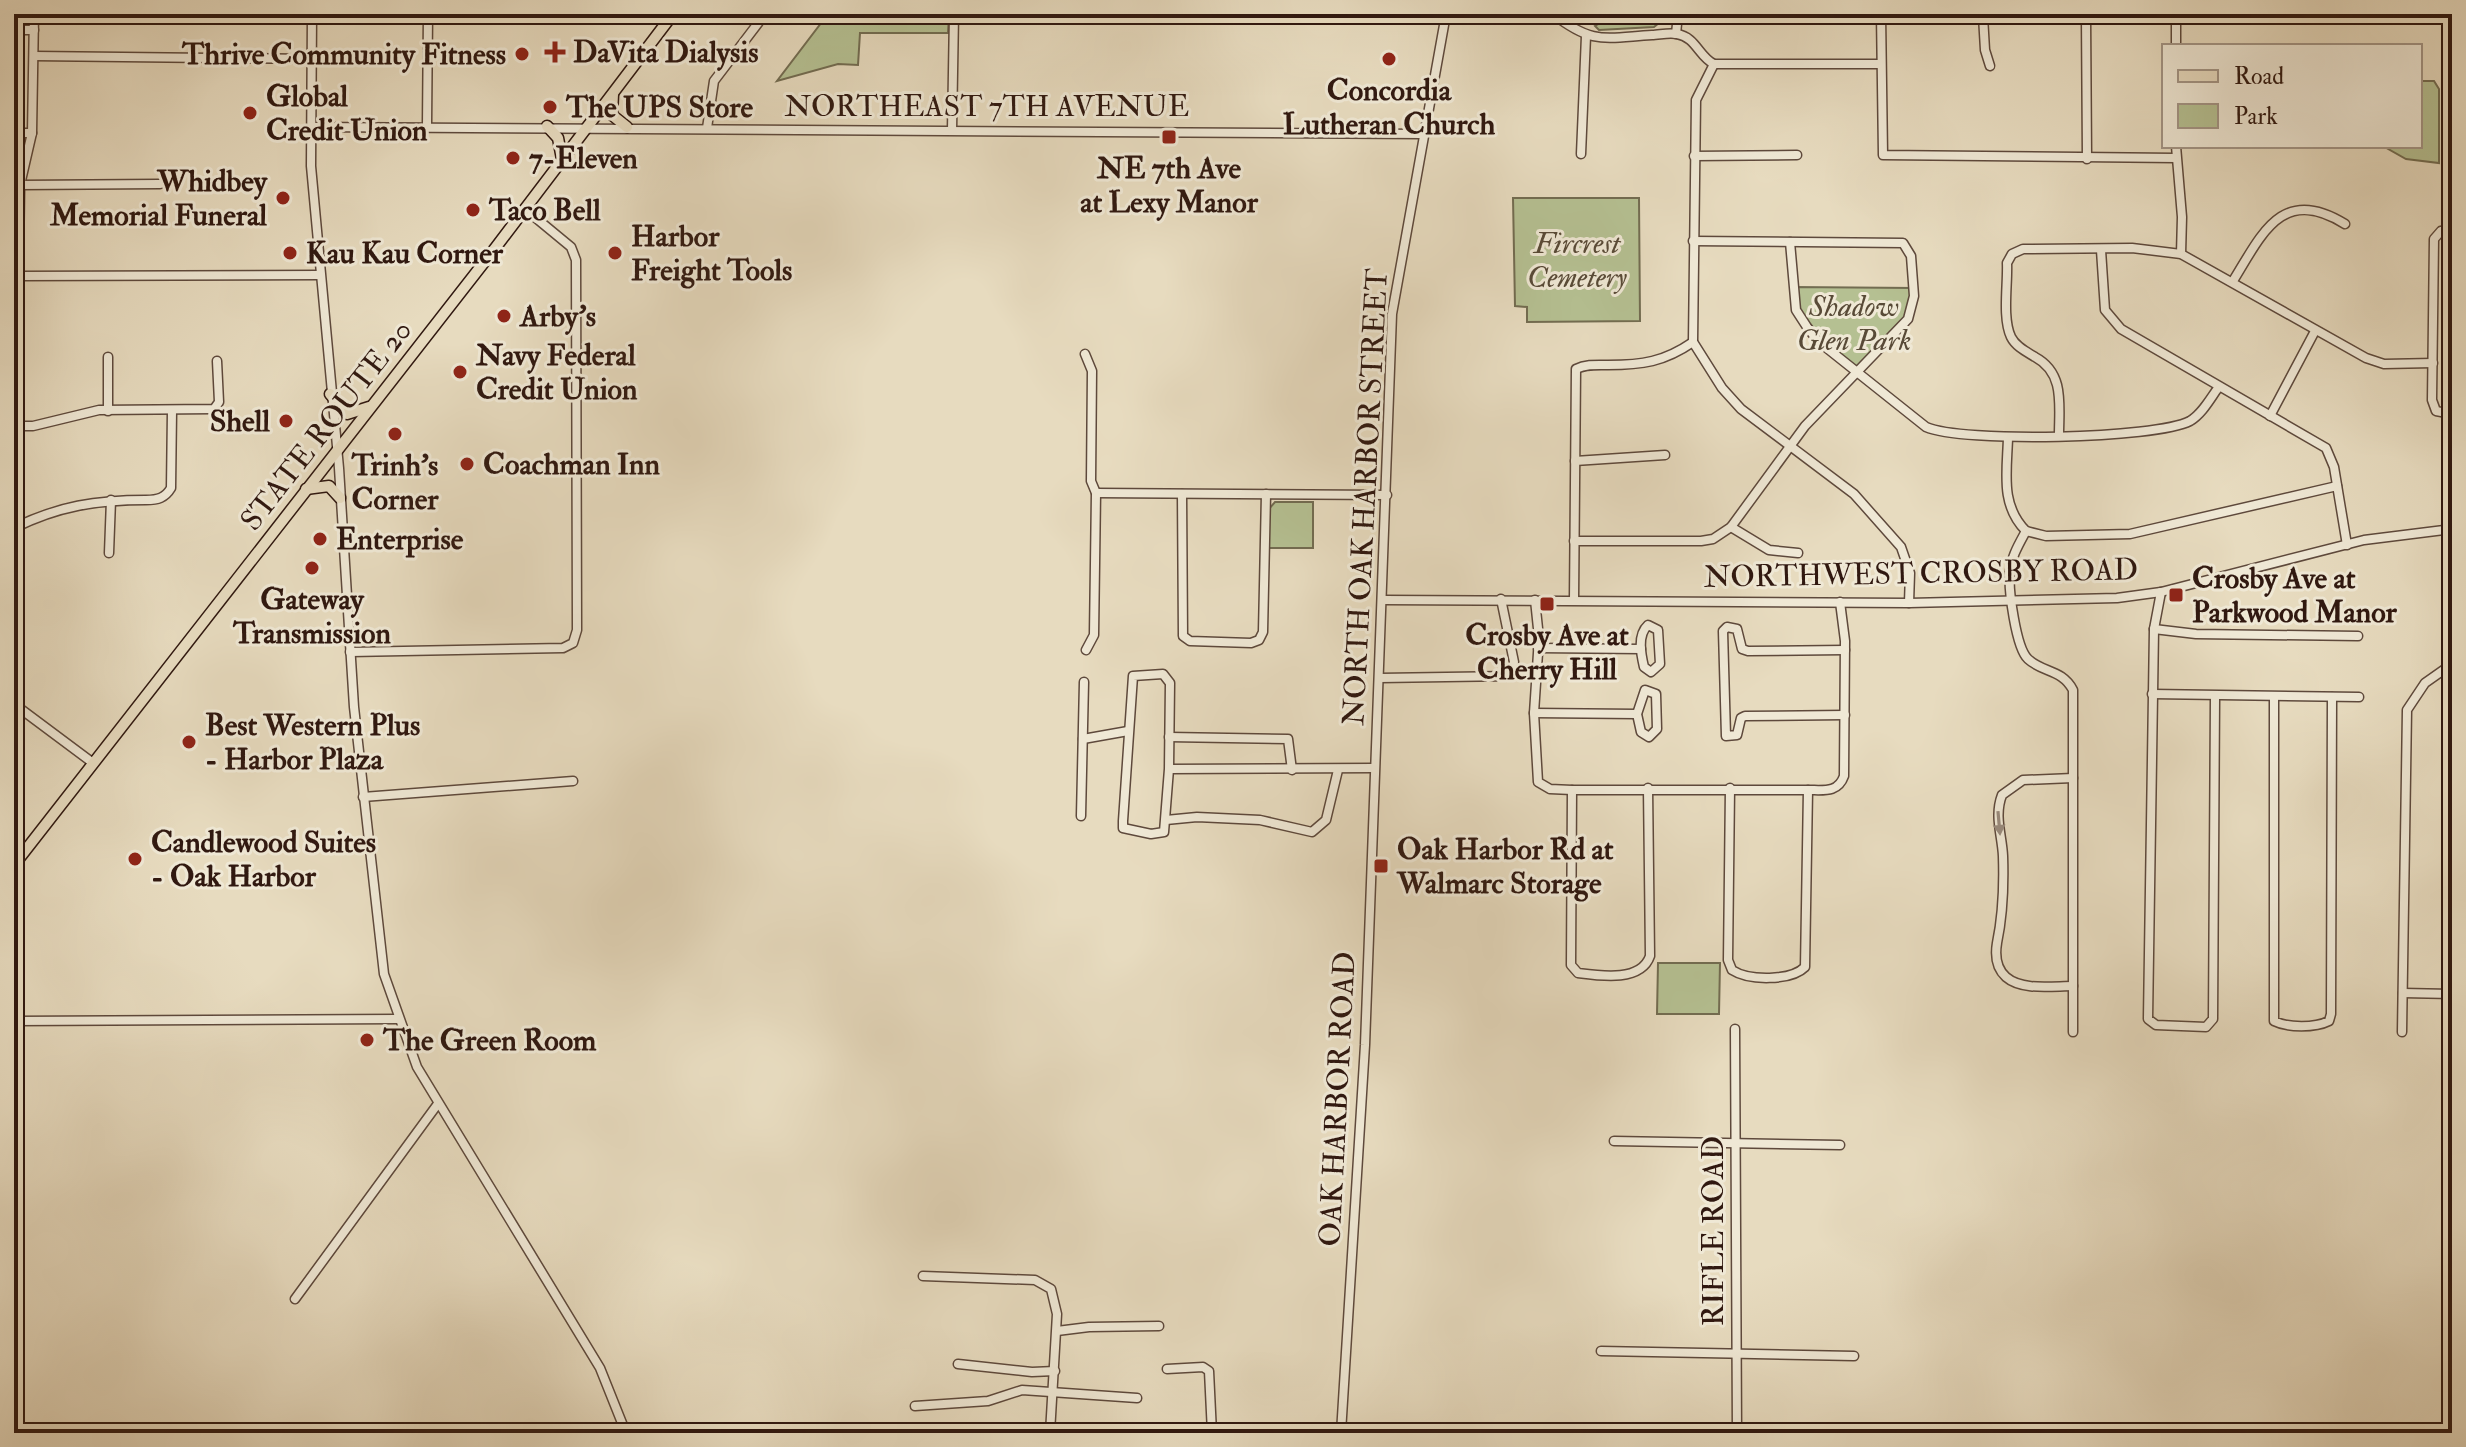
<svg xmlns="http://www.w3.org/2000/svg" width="2466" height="1447" font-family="'IM FELL Double Pica',serif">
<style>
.green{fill:#b5c092;stroke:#726c51;stroke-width:2}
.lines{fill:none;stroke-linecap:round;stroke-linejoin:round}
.minor-casing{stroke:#5e493c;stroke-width:11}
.major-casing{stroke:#301810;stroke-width:13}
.minor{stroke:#efe8d5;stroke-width:8}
.major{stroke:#e7dbbf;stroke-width:10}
.oneway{fill:#998a7c}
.poi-dot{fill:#8f2418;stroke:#efe8d5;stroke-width:3}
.labels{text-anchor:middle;stroke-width:6;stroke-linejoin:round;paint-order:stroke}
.poi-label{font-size:30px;font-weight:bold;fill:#301810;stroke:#efe8d5;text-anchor:start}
.street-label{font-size:30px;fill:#301810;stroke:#efe8d5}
.park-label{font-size:30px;font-style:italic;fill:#584a37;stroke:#efe8d5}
</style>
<rect width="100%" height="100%" fill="#e7dbbf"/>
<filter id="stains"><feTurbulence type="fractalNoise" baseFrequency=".0025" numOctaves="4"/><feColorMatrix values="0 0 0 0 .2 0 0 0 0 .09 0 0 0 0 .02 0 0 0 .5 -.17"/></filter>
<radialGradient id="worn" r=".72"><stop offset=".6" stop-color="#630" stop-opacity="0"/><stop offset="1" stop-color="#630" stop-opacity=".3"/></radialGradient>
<!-- green -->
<g class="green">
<polygon points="828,14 949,14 948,33 860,33 858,65 838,64 777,81"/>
<polygon points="1615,14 1670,14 1654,27 1599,30 1595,26"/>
<polygon points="2420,81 2434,81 2439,89 2439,163 2406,159 2383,146 2420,146"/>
<polygon points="1513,198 1639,198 1640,321 1527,322 1527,307 1515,306"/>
<path d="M1792,287L1914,288L1908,319L1858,369C1827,348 1799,325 1792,287Z"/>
<polygon points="1275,502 1313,502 1313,548 1268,548 1268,510"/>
<polygon points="1658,963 1720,963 1719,1014 1657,1014"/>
</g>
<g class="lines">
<!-- minor casing -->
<g class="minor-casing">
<g id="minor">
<polyline points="312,14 311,166 339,468 354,707 384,974 417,1067 600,1368 626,1433"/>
<path d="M1553,14C1593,45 1604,38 1652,35C1659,35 1669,32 1677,34C1696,37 1699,57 1714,64H1881"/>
<polyline points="1881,14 1883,155 2176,158"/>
<polyline points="1881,16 2086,16 2087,159"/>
<polyline points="1983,16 1985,50 1990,66"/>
<polyline points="14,30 34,30"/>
<polyline points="1676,34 1678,14"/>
<polyline points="2176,46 2176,14"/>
<polyline points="34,56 312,59"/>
<polyline points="1714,64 1696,100 1693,342 1722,388 1741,409 1854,494 1901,547 1910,573 1909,603"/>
<polyline points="427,125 428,14"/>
<polyline points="311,127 1422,134"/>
<polyline points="707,128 714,81 765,14"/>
<polyline points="952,130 954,14"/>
<polyline points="14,133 32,133"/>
<polyline points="2176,146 2182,217 2181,254"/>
<polyline points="1581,154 1586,36"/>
<polyline points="1694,156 1797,155"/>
<polyline points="20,185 160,184"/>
<polyline points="2452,229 2441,231 2434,239 2432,400 2436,411 2452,414"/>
<path d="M1790,242L1796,310L1807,327L1818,341L1926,427C1962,443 2155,439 2190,421C2202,414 2210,399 2218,388"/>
<polyline points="2101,250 2105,310 2121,329 2326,448 2334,467 2347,545"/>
<polyline points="19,276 320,275"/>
<path d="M2233,281C2262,234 2282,185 2345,224"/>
<polyline points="1085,354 1092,371 1091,481 1096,493 1094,635 1086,650"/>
<polyline points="108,357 108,411"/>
<polyline points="2270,416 2315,331"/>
<polyline points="14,426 33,426 99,410 214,409 219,402 217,361"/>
<path d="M2059,435C2059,405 2065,373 2035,357C2027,352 2016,347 2011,337C2002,318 2008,284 2007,263L2012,254L2023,249L2132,248L2181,254L2366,358L2384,364L2433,363"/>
<path d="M2008,438C2007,472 2000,505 2026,531C2019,544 2011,557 2010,572C2008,589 2016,648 2028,659C2043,673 2062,669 2073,690V1032"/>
<polyline points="1575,461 1665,455"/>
<polyline points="1096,493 1387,495"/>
<polyline points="1182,494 1183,636 1190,641 1251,643 1259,640 1263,632 1266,494"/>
<polyline points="1731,527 1769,550 1798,553"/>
<path d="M14,528C58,506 97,500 146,500C158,500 165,498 171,488L172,411"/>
<polyline points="2026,531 2046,536 2130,534 2337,486"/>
<polyline points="1574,541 1701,541 1713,539 1731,527 1805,426 1908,319 1914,296 1911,256 1903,243 1693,241"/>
<polyline points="109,553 111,500"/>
<polyline points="2161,592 2154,629 2148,1019 2156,1025 2206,1027 2213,1019 2215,698"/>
<polyline points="1384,600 1909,603 2117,598 2161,592 2364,540 2452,529"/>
<path d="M1535,600L1539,638L1534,713L1538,782L1550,789L1572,790H1808C1824,790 1838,793 1844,776L1845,641L1840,602"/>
<path d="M1574,600L1576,369C1586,364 1597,365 1608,365C1642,365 1664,362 1693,342"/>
<path d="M1648,625L1658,630L1660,664L1651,672L1644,667C1641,654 1637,635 1648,625Z"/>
<polyline points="14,629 20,185 32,133 34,14"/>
<polyline points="2154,629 2196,634 2358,636"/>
<polyline points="1538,648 1641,649"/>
<polyline points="350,652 563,648 573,643 577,630 576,260 571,247 525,209"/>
<polyline points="1380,678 1512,676 1514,662 1501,599"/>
<polygon points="1645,690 1656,694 1657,729 1649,737 1641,732 1637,714"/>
<polyline points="2152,694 2359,697"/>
<path d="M2274,698V1021C2288,1028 2315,1028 2329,1021L2331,1014L2332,697"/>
<polyline points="14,704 93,763"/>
<polyline points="1534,713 1637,714"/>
<polyline points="1845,715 1745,716 1741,718 1737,735 1726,736 1723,631 1727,627 1737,629 1742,649 1748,651 1845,650"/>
<polyline points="1169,737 1288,739 1292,770"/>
<polyline points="1083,739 1128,731"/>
<polyline points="1169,769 1170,683 1163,674 1133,676 1123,821 1123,828 1151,834 1164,832 1169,769 1374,768"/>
<path d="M1730,788L1728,960L1732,970C1749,981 1791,981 1805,967L1808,790"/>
<path d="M1572,790L1571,965L1578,973C1601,976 1641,982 1650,956L1648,788"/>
<polyline points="363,797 573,781"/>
<polyline points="1081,816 1084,682"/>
<polyline points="1166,820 1197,817 1260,820 1312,832 1326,820 1338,770"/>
<path d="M2073,986C2053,986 2022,991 2006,977C1996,968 1995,955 1997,943C2003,914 2004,885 2003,856C2002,835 1994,816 2002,795L2023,780L2073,778"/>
<polyline points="2403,993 2452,994"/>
<polyline points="14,1021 398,1019"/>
<polyline points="1735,1029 1737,1433"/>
<polyline points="2402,1032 2407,710 2425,683 2452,664"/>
<polyline points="1614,1141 1840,1145"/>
<polyline points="923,1276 1035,1280 1051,1289 1057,1314 1050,1433"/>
<polyline points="295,1299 437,1105"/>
<polyline points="1057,1331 1089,1327 1159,1326"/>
<polyline points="1601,1351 1854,1356"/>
<polyline points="958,1364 1032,1372 1055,1371"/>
<polyline points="1167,1369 1203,1367 1209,1371 1212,1433"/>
<polyline points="915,1406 988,1401 1022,1390 1137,1398"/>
<polyline points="1341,1433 1365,1045 1392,314 1446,14"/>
</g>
</g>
<!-- major casing -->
<g class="major-casing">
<g id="major">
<polyline points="613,94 612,115 627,127"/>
<polyline points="547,126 558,138 562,159"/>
<polyline points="330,394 347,414 369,407"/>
<polyline points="306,489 329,486 340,498"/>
<polyline points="14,865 496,247 673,14"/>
</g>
</g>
<!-- minor -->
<use href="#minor" class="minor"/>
<!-- major -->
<use href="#major" class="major"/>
</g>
<!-- one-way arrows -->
<defs><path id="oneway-solid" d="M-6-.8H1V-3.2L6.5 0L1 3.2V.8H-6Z" transform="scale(2)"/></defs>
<use class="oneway" href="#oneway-solid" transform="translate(1999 823) rotate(85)"/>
<!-- markers -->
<g class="poi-dot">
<path d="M551 40h8v8h8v8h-8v8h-8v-8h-8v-8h8z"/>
<circle cx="522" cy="54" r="8"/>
<circle cx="1389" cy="59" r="8"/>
<circle cx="550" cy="107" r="8"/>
<circle cx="250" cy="113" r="8"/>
<rect x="1161" y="129" width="16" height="16" rx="4"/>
<circle cx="513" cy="158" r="8"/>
<circle cx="283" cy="198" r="8"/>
<circle cx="473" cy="210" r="8"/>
<circle cx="290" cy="253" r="8"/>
<circle cx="615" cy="253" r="8"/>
<circle cx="504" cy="316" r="8"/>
<circle cx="460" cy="372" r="8"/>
<circle cx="286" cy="421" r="8"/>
<circle cx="395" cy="434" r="8"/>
<circle cx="467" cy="464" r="8"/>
<circle cx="320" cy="539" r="8"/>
<circle cx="312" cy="568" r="8"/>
<rect x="2168" y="587" width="16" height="16" rx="4"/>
<rect x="1539" y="596" width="16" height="16" rx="4"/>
<circle cx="189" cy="742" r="8"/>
<circle cx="135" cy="859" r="8"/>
<rect x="1373" y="858" width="16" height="16" rx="4"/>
<circle cx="367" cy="1040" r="8"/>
</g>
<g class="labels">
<!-- poi labels -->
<g class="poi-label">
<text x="573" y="62">DaVita Dialysis</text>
<text x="506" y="64" text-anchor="end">Thrive Community Fitness</text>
<text x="1389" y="100" text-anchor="middle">Concordia<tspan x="1389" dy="34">Lutheran Church</tspan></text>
<text x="266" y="106">Global<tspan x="266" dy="34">Credit Union</tspan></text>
<text x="566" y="117">The UPS Store</text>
<text x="529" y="168">7-Eleven</text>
<text x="1169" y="178" text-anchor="middle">NE 7th Ave<tspan x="1169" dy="34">at Lexy Manor</tspan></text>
<text x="267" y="191" text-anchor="end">Whidbey<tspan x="267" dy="34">Memorial Funeral</tspan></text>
<text x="489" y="220">Taco Bell</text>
<text x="631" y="246">Harbor<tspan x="631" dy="34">Freight Tools</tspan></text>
<text x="306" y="263">Kau Kau Corner</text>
<text x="520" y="326">Arby's</text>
<text x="476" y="365">Navy Federal<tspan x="476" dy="34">Credit Union</tspan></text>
<text x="270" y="431" text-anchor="end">Shell</text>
<text x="483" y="474">Coachman Inn</text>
<text x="395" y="475" text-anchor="middle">Trinh's<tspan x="395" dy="34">Corner</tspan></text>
<text x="336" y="549">Enterprise</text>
<text x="2192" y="588">Crosby Ave at<tspan x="2192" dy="34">Parkwood Manor</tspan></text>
<text x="312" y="609" text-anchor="middle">Gateway<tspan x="312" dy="34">Transmission</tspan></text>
<text x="1547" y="645" text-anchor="middle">Crosby Ave at<tspan x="1547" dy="34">Cherry Hill</tspan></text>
<text x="205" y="735">Best Western Plus<tspan x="205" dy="34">- Harbor Plaza</tspan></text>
<text x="151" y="852">Candlewood Suites<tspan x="151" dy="34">- Oak Harbor</tspan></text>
<text x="1397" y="859">Oak Harbor Rd at<tspan x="1397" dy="34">Walmarc Storage</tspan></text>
<text x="383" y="1050">The Green Room</text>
</g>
<!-- street labels -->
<g class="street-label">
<text x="987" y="116">NORTHEAST 7TH AVENUE</text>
<text transform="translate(326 425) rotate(-52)" y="10">STATE ROUTE 20</text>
<text transform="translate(1365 497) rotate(-87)" y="10">NORTH OAK HARBOR STREET</text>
<text transform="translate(1921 573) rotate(-1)" y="10">NORTHWEST CROSBY ROAD</text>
<text transform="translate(1337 1099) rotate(-87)" y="10">OAK HARBOR ROAD</text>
<text transform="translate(1713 1231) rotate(-90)" y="10">RIFLE ROAD</text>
</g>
<!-- park labels -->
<g class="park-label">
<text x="1577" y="253">Fircrest<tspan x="1577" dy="34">Cemetery</tspan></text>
<text x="1854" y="316">Shadow<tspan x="1854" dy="34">Glen Park</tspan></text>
</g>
</g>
<!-- margin -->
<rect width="2466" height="1447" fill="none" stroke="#e7dbbf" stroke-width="48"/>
<rect x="16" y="16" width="2434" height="1415" fill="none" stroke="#301810" stroke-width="4"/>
<rect x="24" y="24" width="2418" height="1399" fill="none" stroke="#301810" stroke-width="2"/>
<!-- legend -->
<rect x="2162" y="44" width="260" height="104" fill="#efe8d5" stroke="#a39586" stroke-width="2"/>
<rect x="2178" y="70" width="40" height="12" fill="#e7dbbf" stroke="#a39586" stroke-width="2"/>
<text x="2234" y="84" font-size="24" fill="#301810">Road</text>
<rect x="2178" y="104" width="40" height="24" fill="#b5c092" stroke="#a39586" stroke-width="2"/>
<text x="2234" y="124" font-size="24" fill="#301810">Park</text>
<rect width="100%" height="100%" filter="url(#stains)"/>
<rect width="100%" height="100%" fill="url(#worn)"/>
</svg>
